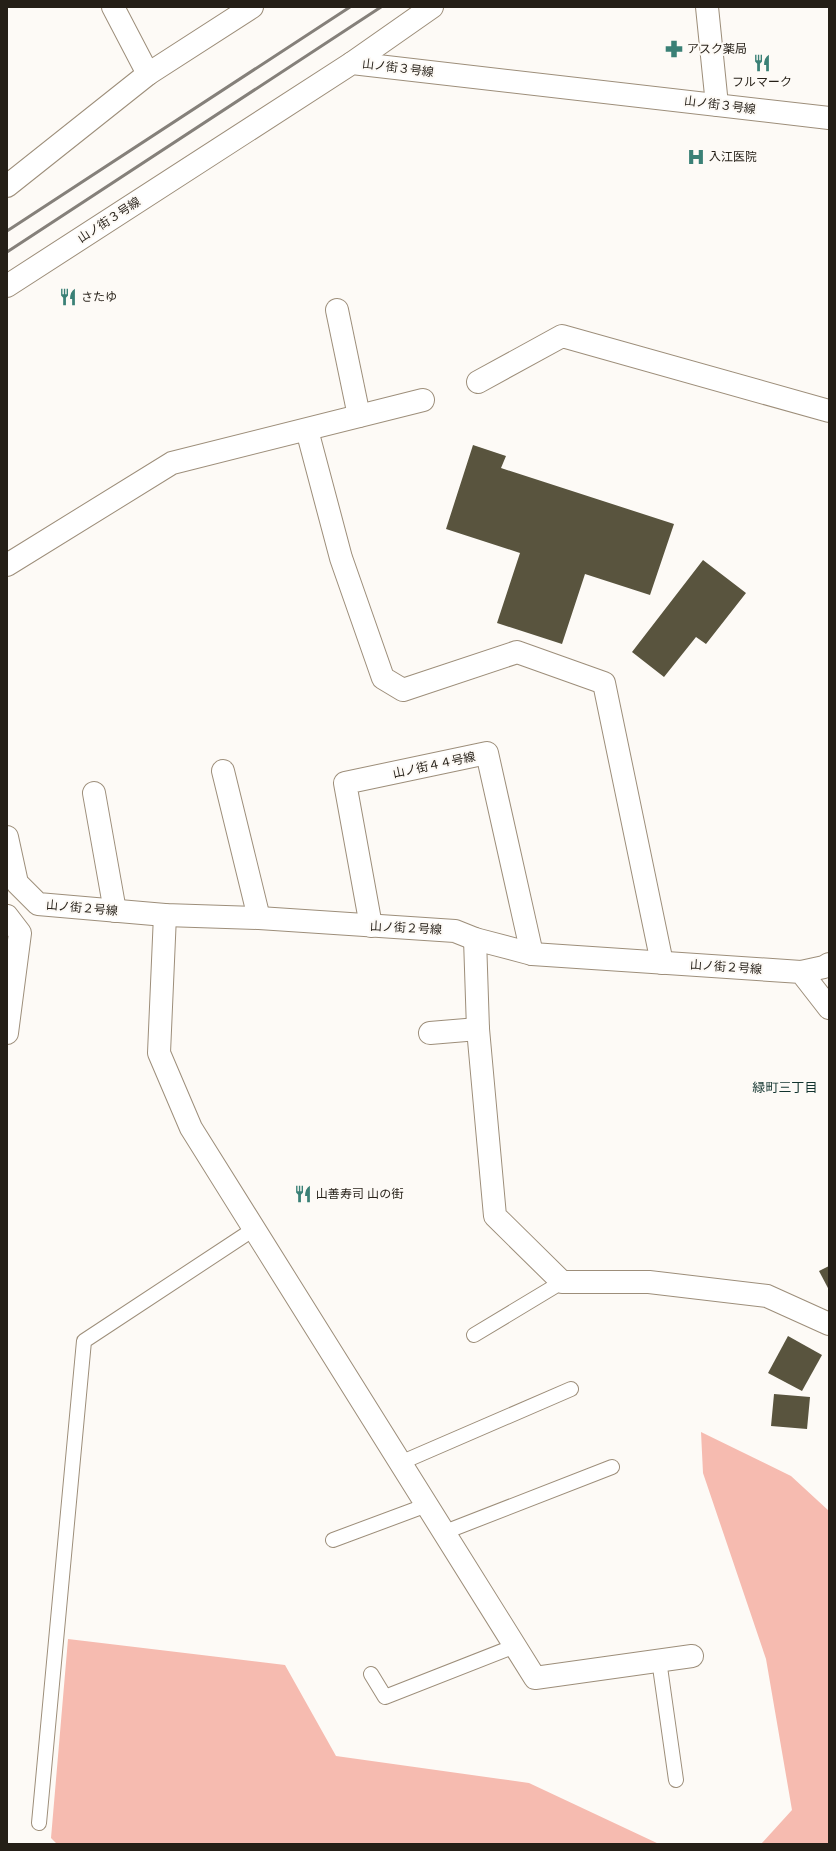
<svg xmlns="http://www.w3.org/2000/svg" width="836" height="1851" font-family="'DM Sans','Noto Sans JP',sans-serif">
<style>
.green{fill:#f6bbb0}
.building{fill:#59543e}
.lines{fill:none;stroke-linecap:round;stroke-linejoin:round}
.lane-casing{stroke:#9d8e7a;stroke-width:16}
.street-casing{stroke:#9d8e7a;stroke-width:24}
.lane{stroke:#fff;stroke-width:14}
.street{stroke:#fff;stroke-width:22}
.rail{stroke:#85807a;stroke-width:3}
.labels{text-anchor:middle;stroke-width:4;stroke-linejoin:round;paint-order:stroke}
.poi-label{font-size:12px;fill:#251f17;stroke:#fdfaf6;text-anchor:start}
.street-label{font-size:12px;fill:#251f17;stroke:#fdfaf6}
.neighbourhood-label{font-size:13px;fill:#11332e;stroke:#fdfaf6}
</style>
<rect width="100%" height="100%" fill="#fdfaf6"/>
<!-- green -->
<g class="green">
<polygon points="701,1432 791,1476 829,1511 829,1844 761,1844 792,1810 766,1659 703,1473"/>
<polygon points="68,1639 285,1665 336,1756 529,1783 659,1844 57,1844 51,1838"/>
</g>
<!-- building -->
<g class="building">
<polygon points="473,445 506,456 501,468 674,524 650,595 585,574 562,644 497,623 520,553 446,529"/>
<polygon points="703,560 746,593 706,644 696,637 664,677 632,652"/>
<polygon points="829,1266 829,1290 819,1271"/>
<polygon points="788,1336 822,1355 802,1391 768,1373"/>
<polygon points="774,1394 810,1397 807,1429 771,1426"/>
</g>
<g class="lines">
<!-- lane casing -->
<g class="lane-casing">
<g id="lane">
<polyline points="474,1335 562,1282"/>
<polyline points="400,1463 571,1389"/>
<polyline points="445,1532 612,1467"/>
<polyline points="333,1540 427,1505"/>
<polyline points="659,1660 676,1780"/>
<polyline points="371,1674 385,1697 515,1646"/>
<polyline points="39,1823 84,1341 254,1229"/>
</g>
</g>
<!-- street casing -->
<g class="street-casing">
<g id="street">
<polyline points="113,7 148,74"/>
<polyline points="707,7 717,105"/>
<polyline points="352,63 432,7"/>
<polyline points="7,186 148,74 252,7"/>
<polyline points="7,286 352,63 829,118"/>
<polyline points="337,310 359,416"/>
<polyline points="478,382 562,336 829,411"/>
<polyline points="307,430 341,558 383,678 403,690 517,652 604,683 662,963"/>
<polyline points="7,565 172,463 423,400"/>
<polyline points="223,771 259,918"/>
<polyline points="94,793 115,911"/>
<polyline points="7,837 17,883 38,904 165,915 259,918 455,931 475,939 532,954 801,972 829,1008"/>
<polyline points="165,915 159,1053 191,1128 535,1678 692,1656"/>
<polyline points="7,916 20,933 7,1033"/>
<polyline points="371,926 345,783 487,753 532,954"/>
<polyline points="475,939 478,1029 495,1216 562,1282 649,1282 767,1296 829,1324"/>
<polyline points="801,972 824,967 829,964"/>
<polyline points="430,1033 478,1029"/>
</g>
</g>
<!-- lane -->
<use href="#lane" class="lane"/>
<!-- street -->
<use href="#street" class="street"/>
<!-- rail -->
<g class="rail">
<polyline points="7,231 350,7"/>
<polyline points="7,252 381,7"/>
</g>
</g>
<!-- icons -->
<defs>
<g id="pharmacy-bare" transform="scale(1.38)"><path d="M-2-6h4v4h4v4h-4v4h-4v-4h-4v-4h4Z" fill="#3a8076" stroke="#fdfaf6" stroke-width="2.5" paint-order="stroke"/></g>
<g id="restaurant-bare" transform="scale(1.38)"><path d="M-5-6h1v4h1v-4h1v4h1v-4h1v5L-1.5 .5V6h-2V.5L-5-1ZM5-6V6H3V1.5H1.5Q1.5-4 5-6Z" fill="#3a8076" stroke="#fdfaf6" stroke-width="2.5" paint-order="stroke"/></g>
<g id="hospital-bare" transform="scale(1.38)"><path d="M-5-5h3v3.5h4V-5h3V5h-3V1.5h-4V5h-3Z" fill="#3a8076" stroke="#fdfaf6" stroke-width="2.5" paint-order="stroke"/></g>
</defs>
<g fill-rule="evenodd">
<use href="#pharmacy-bare" x="674" y="49"/>
<use href="#restaurant-bare" x="762" y="63"/>
<use href="#hospital-bare" x="696" y="157"/>
<use href="#restaurant-bare" x="68" y="297"/>
<use href="#restaurant-bare" x="303" y="1194"/>
</g>
<g class="labels">
<!-- poi labels -->
<g class="poi-label">
<text x="687" y="53">アスク薬局</text>
<text x="762" y="86" text-anchor="middle">フルマーク</text>
<text x="709" y="161">入江医院</text>
<text x="81" y="301">さたゆ</text>
<text x="316" y="1198">山善寿司 山の街</text>
</g>
<!-- street labels -->
<g class="street-label">
<text transform="translate(398 68) rotate(7)" y="4">山ノ街３号線</text>
<text transform="translate(720 105) rotate(7)" y="4">山ノ街３号線</text>
<text transform="translate(109 220) rotate(-33)" y="4">山ノ街３号線</text>
<text transform="translate(434 765) rotate(-12)" y="4">山ノ街４４号線</text>
<text transform="translate(82 908) rotate(5)" y="4">山ノ街２号線</text>
<text transform="translate(406 928) rotate(3)" y="4">山ノ街２号線</text>
<text transform="translate(726 967) rotate(4)" y="4">山ノ街２号線</text>
</g>
<!-- neighbourhood labels -->
<g class="neighbourhood-label">
<text x="785" y="1092">緑町三丁目</text>
</g>
</g>
<!-- border -->
<rect width="836" height="1851" fill="none" stroke="#251f17" stroke-width="16"/>
</svg>
